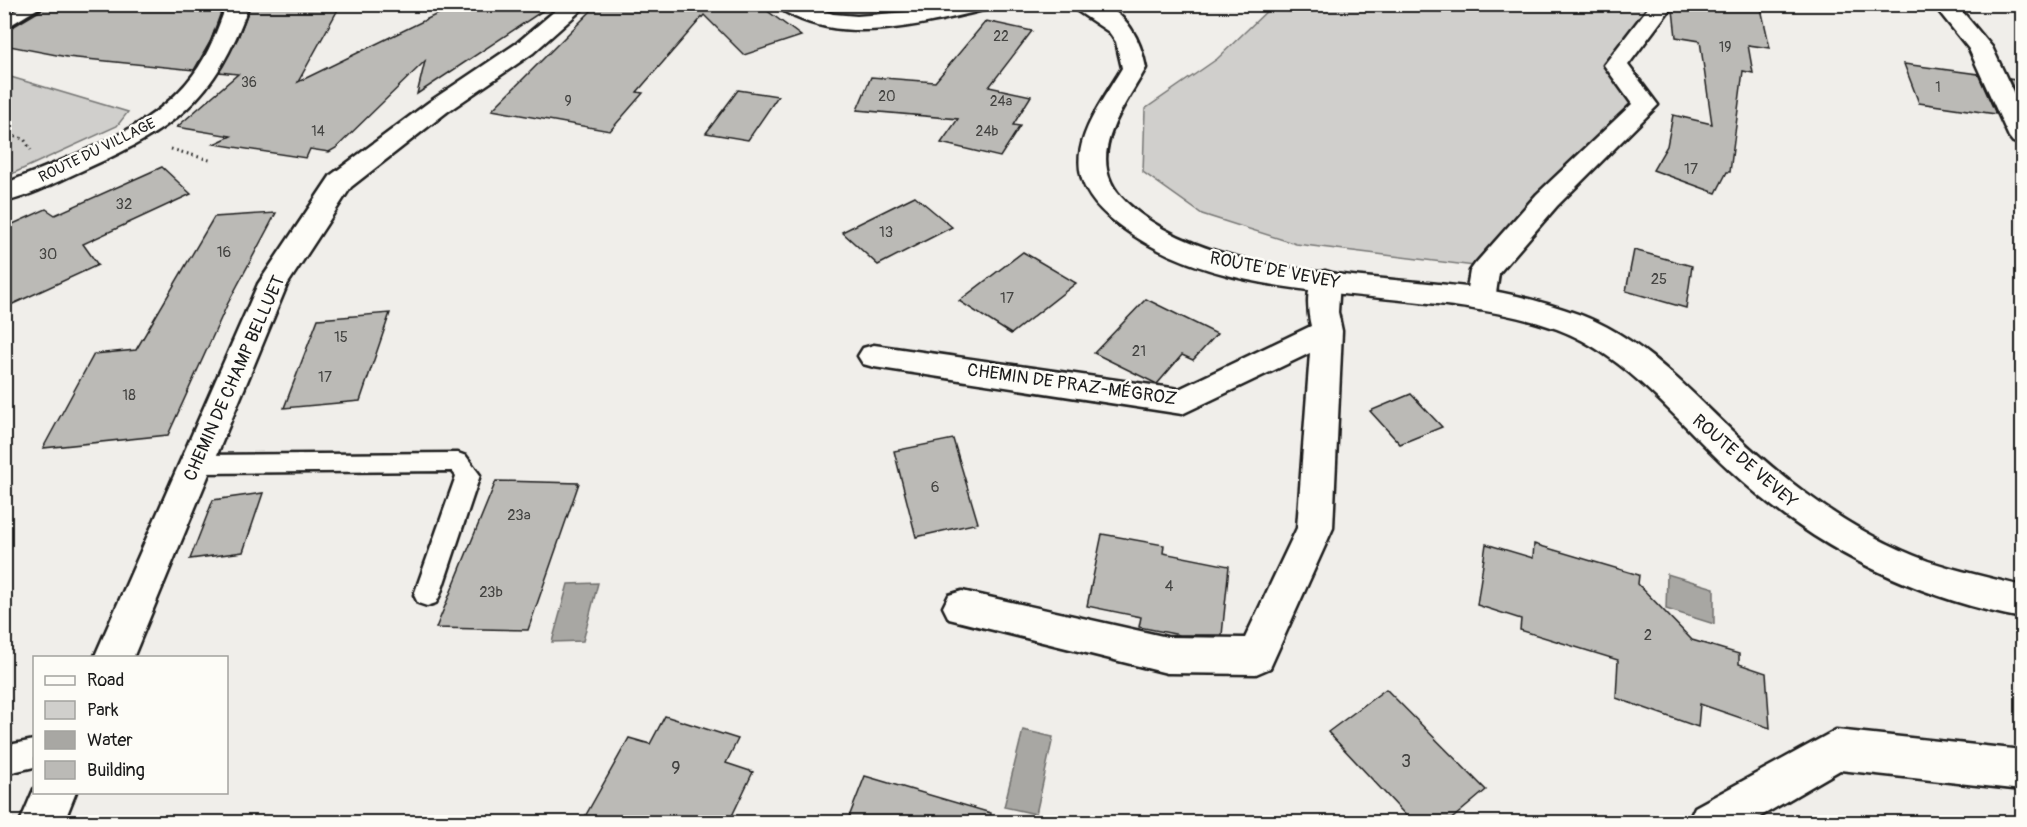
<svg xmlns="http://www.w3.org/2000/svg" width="2027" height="827" font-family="Pangolin,sans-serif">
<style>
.green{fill:#d0cfcc;stroke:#767674;stroke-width:1.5}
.water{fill:#a8a7a3;stroke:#706f6d;stroke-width:1.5}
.building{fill:#bbbab6;stroke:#1c1c1c;stroke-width:1.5}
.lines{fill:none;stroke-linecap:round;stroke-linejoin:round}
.service-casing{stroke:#1c1c1c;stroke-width:5}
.minor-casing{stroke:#1c1c1c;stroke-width:5}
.tertiary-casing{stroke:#1c1c1c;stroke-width:5}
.secondary-casing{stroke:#1c1c1c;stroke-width:5}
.path{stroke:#1c1c1c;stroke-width:3;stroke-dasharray:1.5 4;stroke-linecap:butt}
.service{fill:#fdfcf7;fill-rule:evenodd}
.minor{fill:#fdfcf7;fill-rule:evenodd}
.tertiary{fill:#fdfcf7;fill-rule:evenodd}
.secondary{fill:#fdfcf7;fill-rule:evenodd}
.labels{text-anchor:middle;stroke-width:5;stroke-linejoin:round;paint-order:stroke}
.far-number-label{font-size:14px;fill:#444442}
.far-street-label{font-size:15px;fill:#1c1c1c;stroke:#fdfcf7}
.number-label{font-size:15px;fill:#444442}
.street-label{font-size:18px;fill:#1c1c1c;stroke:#fdfcf7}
.near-number-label{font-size:18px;fill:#444442}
</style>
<rect width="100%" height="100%" fill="#f0eeea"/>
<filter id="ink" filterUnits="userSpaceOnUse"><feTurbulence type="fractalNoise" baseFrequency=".0167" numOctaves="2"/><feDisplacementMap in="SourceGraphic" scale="12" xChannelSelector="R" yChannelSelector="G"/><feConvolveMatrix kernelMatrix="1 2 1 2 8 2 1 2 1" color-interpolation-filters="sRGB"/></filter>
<g filter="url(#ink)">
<!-- green -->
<g class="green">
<polygon points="1273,5 1655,5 1619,61 1643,90 1499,269 1296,244 1202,214 1143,172 1145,109 1217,59"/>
<polygon points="4,75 128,112 117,126 5,177"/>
</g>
<!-- water -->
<g class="water">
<polygon points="1667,574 1714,588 1714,624 1666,609"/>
<polygon points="598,583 583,641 552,642 568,584"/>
<polygon points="1023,730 1053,737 1036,814 1004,807"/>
</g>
<!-- building -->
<g class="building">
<polygon points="51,4 224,4 211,40 194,70 67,57 4,45 4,32"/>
<polygon points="251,4 341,4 298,82 458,4 553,4 417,94 425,61 336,148 329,152 310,149 306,158 214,144 231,136 177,127 238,74 219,72 238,38"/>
<polygon points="598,4 758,4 801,36 744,55 704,15 637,92 643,93 610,131 492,110"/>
<polygon points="1676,4 1760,4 1770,48 1748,45 1753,73 1743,71 1730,172 1727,172 1716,193 1653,170 1667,146 1673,115 1712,124 1700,41 1676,37 1673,10"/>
<polygon points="986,21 1032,31 989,87 1031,96 1013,125 1020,126 1000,157 941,143 958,119 857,110 871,77 935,82"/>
<polygon points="1904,64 1978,74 1996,114 1919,103"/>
<polygon points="2009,79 2022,81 2022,107"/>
<polygon points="738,90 778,96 748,140 706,133"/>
<polygon points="162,167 191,194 83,244 98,265 4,308 4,228 46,209 55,215"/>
<polygon points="915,196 952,227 878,265 842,232"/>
<polygon points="276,213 227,305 168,435 43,448 94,354 136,350 214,217"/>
<polygon points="1634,250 1692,266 1686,308 1626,291"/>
<polygon points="1023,252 1076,283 1011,334 959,301"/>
<polygon points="1146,299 1217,334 1193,360 1182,355 1157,384 1094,353"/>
<polygon points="390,313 360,401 284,408 318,319"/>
<polygon points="1411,394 1442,427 1400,444 1370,411"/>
<polygon points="953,439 978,523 916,537 894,451"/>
<polygon points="496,481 579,483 528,630 436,628"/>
<polygon points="263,493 243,552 190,559 213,500"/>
<polygon points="1102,534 1164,545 1163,553 1229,566 1222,635 1180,635 1139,627 1141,617 1087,606"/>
<polygon points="1486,544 1533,558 1534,544 1639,575 1638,584 1692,640 1739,654 1739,664 1766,673 1770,728 1700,704 1698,727 1616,698 1618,660 1520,630 1521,619 1477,605"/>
<polygon points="1386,689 1486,790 1448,822 1412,822 1328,732"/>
<polygon points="665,716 738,739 726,763 753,772 729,822 582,822 629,738 650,744"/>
<polygon points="865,776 991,813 990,822 847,822"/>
</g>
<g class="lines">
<!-- service casing -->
<g class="service-casing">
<g id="service">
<polygon points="26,4 45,4 4,29 4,17"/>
<polygon points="458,453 466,456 480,475 440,595 436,603 427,606 418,603 414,595 456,476 452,471 196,473 188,470 184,464 188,458 196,455"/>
<polygon points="34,740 34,767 4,774 4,746"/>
</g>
</g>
<!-- minor casing -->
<g class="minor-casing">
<g id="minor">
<polygon points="563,4 588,4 533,53 447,112 351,187 287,285 133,658 94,658 258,284 331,175 429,102 517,43"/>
<polygon points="1651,4 1674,4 1628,65 1658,105 1557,206 1499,273 1495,300 1491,307 1480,310 1469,307 1465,300 1470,271 1475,264 1537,194 1632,104 1604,65"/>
<polygon points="1933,4 1956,4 1992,47 2022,111 2022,145 2013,142 2009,137 1969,49"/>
<path d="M1325,271L1335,274L1340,281L1338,312L1342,331L1333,528L1270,668L1256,674L1167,673L949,619L943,607L949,595L962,591L1167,637L1245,638L1297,528L1310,353L1182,414L874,367L863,364L858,356L863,348L874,345L1179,389L1311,326C1307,310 1306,288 1315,274Z"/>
<polygon points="1836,730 2022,750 2022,790 1840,770 1751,822 1688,822 1695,807"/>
<polygon points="34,789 34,792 76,792 64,822 20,822"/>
</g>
</g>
<!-- tertiary casing -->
<g class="tertiary-casing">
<g id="tertiary">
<path d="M776,4H806L833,14L857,16L908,12L945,4H991L988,9C929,23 853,44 795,17C788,13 781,11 776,4Z"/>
<path d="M1067,4C1076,4 1087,3 1096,4C1127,10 1141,41 1146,68C1123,109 1081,160 1126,202C1207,278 1370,274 1474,288C1510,293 1548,303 1581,315C1652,342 1701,405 1757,454C1807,498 1865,538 1928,561C1958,571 1991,578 2022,586V618C1913,597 1814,548 1732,472C1677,422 1629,356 1557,329C1420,280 1223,317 1108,216C1051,166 1092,118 1122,68L1116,42L1109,32Z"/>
</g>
</g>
<!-- secondary casing -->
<g class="secondary-casing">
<path id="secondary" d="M227,4H249C216,101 171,131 81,171C56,182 31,196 4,202V184C68,157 150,133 193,75C209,54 218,28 227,4Z"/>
</g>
<!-- path -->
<g class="path">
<polyline points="4,134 24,139 31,150"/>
<polyline points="171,149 213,161"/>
</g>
<!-- service -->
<use href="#service" class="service"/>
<!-- minor -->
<use href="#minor" class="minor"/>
<!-- tertiary -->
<use href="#tertiary" class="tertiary"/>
<!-- secondary -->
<use href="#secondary" class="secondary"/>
</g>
</g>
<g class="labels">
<!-- far-number labels -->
<g class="far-number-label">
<text x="1001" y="41">22</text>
<text x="1725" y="52">19</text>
<text x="249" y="87">36</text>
<text x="1938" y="92">1</text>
<text x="887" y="101">20</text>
<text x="568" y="106">9</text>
<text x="1001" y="106">24a</text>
<text x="318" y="136">14</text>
<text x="987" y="136">24b</text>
</g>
<!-- far-street labels -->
<g class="far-street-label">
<text transform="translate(97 150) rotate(-26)" y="5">ROUTE DU VILLAGE</text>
</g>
<!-- number labels -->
<g class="number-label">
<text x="1691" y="174">17</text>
<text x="124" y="209">32</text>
<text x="886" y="237">13</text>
<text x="224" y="257">16</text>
<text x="48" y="259">30</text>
<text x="1659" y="284">25</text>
<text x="1007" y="303">17</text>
<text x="341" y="342">15</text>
<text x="1139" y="356">21</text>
<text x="325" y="382">17</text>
<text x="129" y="400">18</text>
<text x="935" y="492">6</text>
<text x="519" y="520">23a</text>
<text x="1169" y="591">4</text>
<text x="491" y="597">23b</text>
<text x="1648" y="640">2</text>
</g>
<!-- street labels -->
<g class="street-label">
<text transform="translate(1275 270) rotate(11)" y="6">ROUTE DE VEVEY</text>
<text transform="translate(234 378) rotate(-66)" y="6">CHEMIN DE CHAMP BELLUET</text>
<text transform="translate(1072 384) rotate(8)" y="6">CHEMIN DE PRAZ-MÉGROZ</text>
<text transform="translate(1745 461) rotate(41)" y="6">ROUTE DE VEVEY</text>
</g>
<!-- near-number labels -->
<g class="near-number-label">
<text x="1406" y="767">3</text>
<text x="676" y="774">9</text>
</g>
</g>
<!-- margin -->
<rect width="2027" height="827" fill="none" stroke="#fdfcf7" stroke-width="24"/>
<rect x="12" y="12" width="2003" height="803" fill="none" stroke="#1c1c1c" stroke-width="2" filter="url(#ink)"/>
<!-- legend -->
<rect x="33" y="656" width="195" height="138" fill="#fdfcf7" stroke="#a3a29f" stroke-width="1.5"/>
<rect x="45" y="676" width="30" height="9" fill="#fdfcf7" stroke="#a3a29f" stroke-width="1.5"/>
<text x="87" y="686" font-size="18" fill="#1c1c1c">Road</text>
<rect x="45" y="701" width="30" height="18" fill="#d0cfcc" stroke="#a3a29f" stroke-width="1.5"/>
<text x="87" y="716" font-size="18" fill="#1c1c1c">Park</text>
<rect x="45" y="731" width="30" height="18" fill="#a8a7a3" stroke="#a3a29f" stroke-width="1.5"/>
<text x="87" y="746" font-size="18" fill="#1c1c1c">Water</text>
<rect x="45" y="761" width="30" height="18" fill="#bbbab6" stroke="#a3a29f" stroke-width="1.5"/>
<text x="87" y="776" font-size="18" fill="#1c1c1c">Building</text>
</svg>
